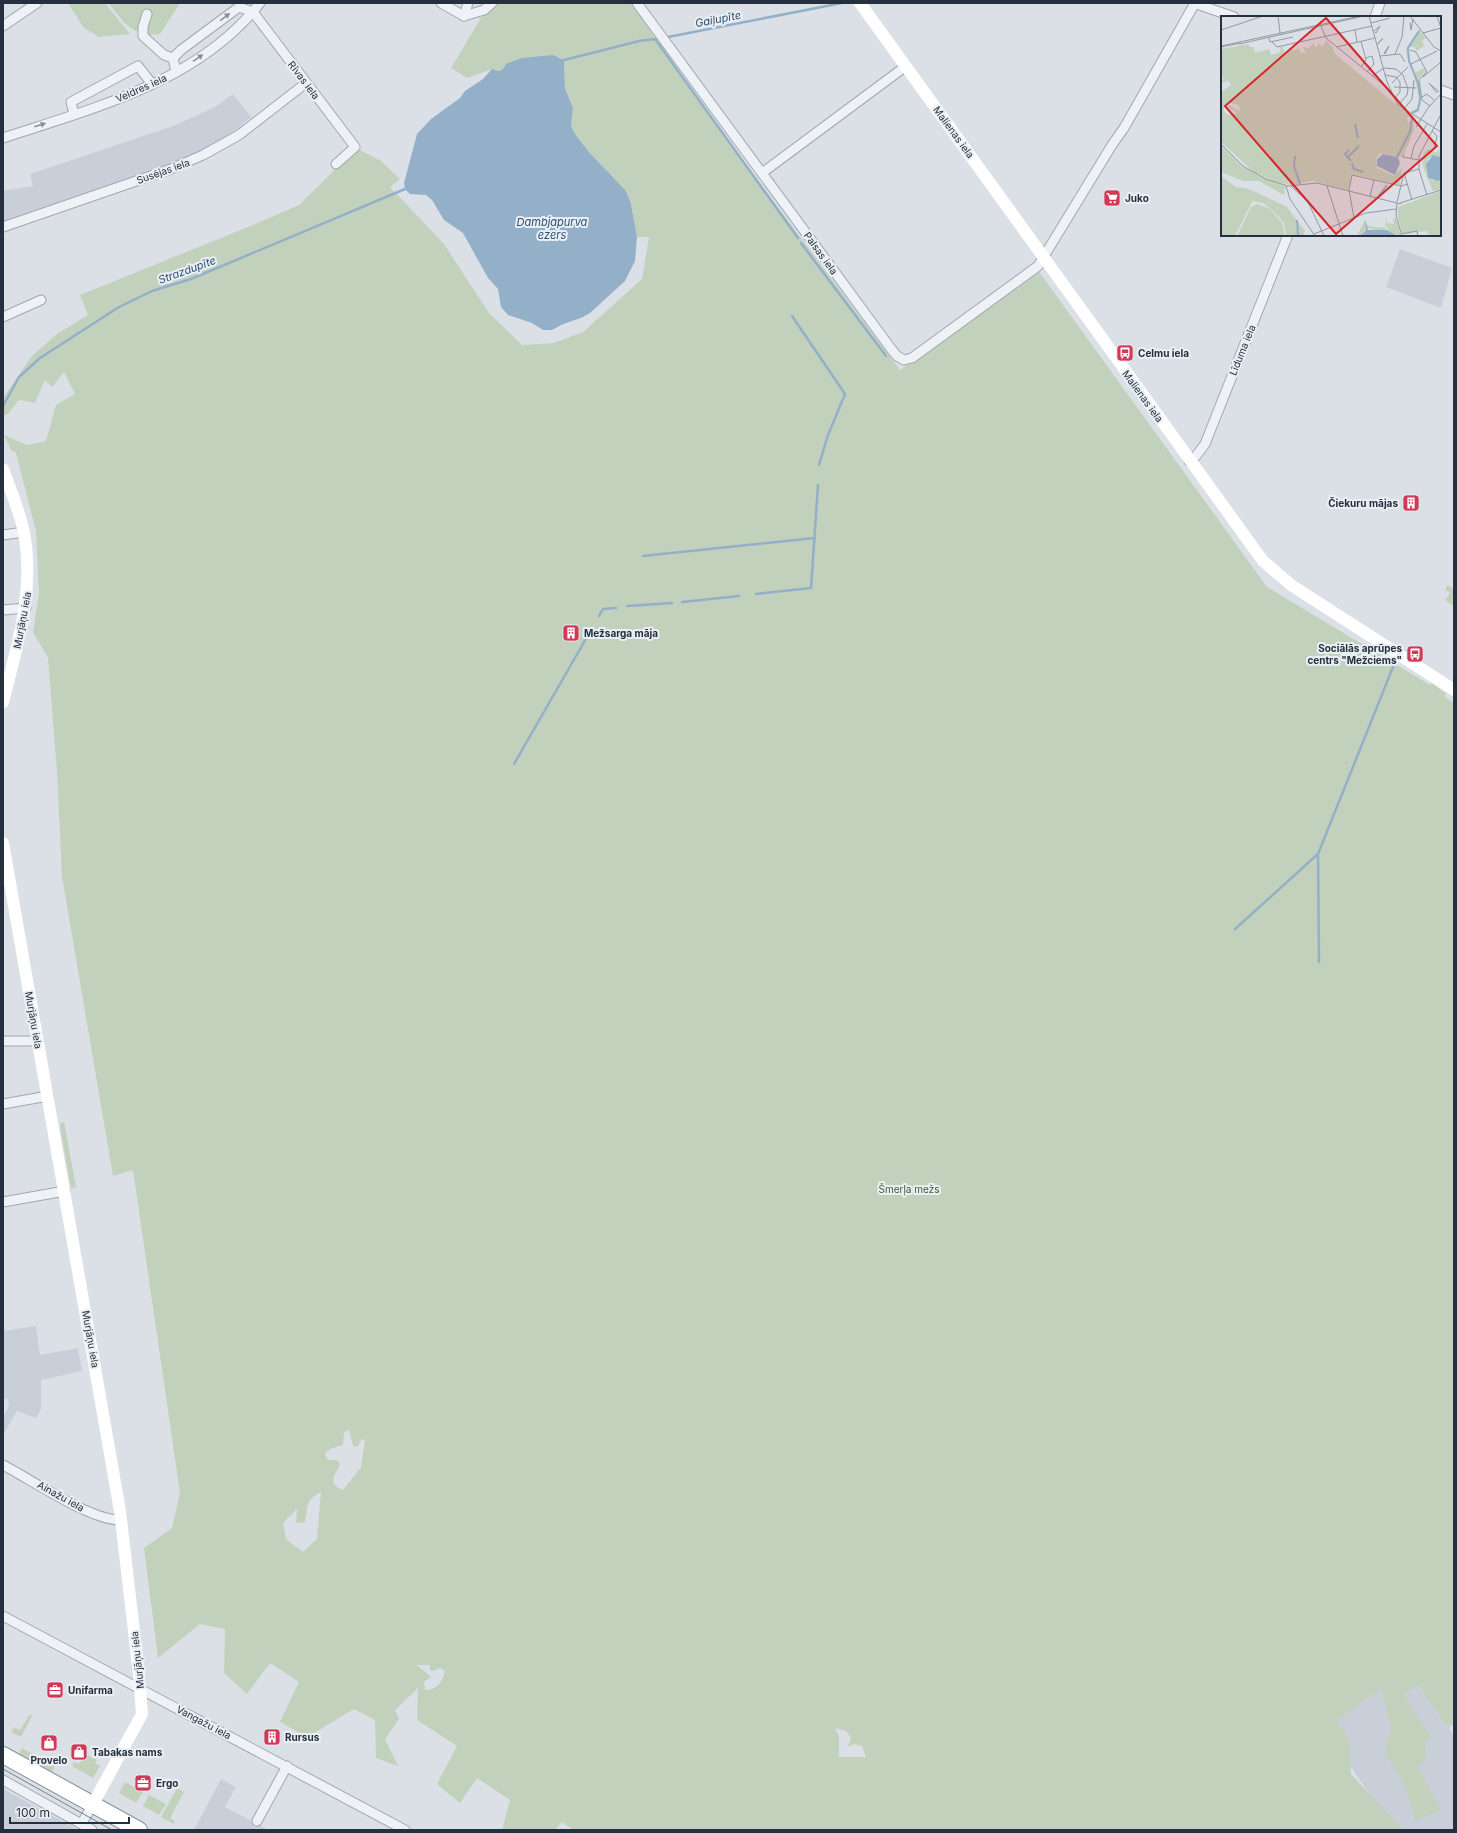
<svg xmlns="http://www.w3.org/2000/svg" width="1457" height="1833" font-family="Inter,sans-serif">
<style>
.built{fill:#c9cfd9}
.green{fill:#c2d1bc;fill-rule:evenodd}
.water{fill:#94b0c9}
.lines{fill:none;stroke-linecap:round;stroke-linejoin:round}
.stream{stroke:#94b0c9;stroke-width:2.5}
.street-casing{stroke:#a1a7b0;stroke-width:11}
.highway-casing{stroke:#828e9e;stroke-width:18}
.street{stroke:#eef1f5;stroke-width:9}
.secondary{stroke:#fff;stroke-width:12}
.highway{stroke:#fff;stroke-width:16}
.tram{stroke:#748091;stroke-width:1}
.oneway{fill:#8a9099}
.labels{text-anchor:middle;stroke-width:4;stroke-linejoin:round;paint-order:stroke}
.street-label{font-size:10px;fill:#252f3d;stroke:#eaeff4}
.poi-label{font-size:10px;font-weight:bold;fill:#252f3d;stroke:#eaeff4;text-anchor:start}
.park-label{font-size:10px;fill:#3b5931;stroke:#eaeff4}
.water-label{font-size:11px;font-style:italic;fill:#2d4f72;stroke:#eaeff4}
.inset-river{fill:none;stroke:#94b0c9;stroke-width:2}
.inset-road{fill:none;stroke:#9299a2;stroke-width:1}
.view{fill:#d62828;fill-opacity:0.15;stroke:#d62828;stroke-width:2}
.inset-edge{fill:none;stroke:#252f3d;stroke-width:2}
</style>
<rect width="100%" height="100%" fill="#dbe0e6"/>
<!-- built -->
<g class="built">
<polygon points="233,94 251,117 232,133 197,154 167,167 3,222 3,191 33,186 30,174 173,126 215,107"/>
<polygon points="1400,249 1452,268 1441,308 1386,287"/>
<polygon points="36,1326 40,1355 78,1348 82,1371 41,1380 41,1409 36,1418 17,1411 3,1435 3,1417 9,1406 8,1400 3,1397 3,1331"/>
<polygon points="1454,1637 1454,1724 1449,1728 1454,1737 1454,1830 1394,1830 1323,1726"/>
<polygon points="221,1779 236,1787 225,1807 268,1830 194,1830"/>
<polygon points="3,1789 58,1819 78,1830 3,1830"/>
</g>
<!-- green -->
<g class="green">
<polygon points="68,3 105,3 130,34 99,37 84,28"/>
<path d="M109,3H180L160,34C134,38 122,22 109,3Z"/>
<path d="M499,3H631L714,122L900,370L1037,269L1267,587L1430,685L1432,683L1446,694L1445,697L1454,703V1724L1449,1723L1446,1725L1419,1685L1403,1694L1431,1737L1425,1742L1426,1760L1418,1768L1441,1810L1414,1821C1412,1796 1400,1774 1384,1754L1391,1728L1381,1688L1337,1721L1349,1738L1351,1774L1403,1830H573L562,1822L555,1830H502L510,1800L477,1778L460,1803L437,1784L457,1746L417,1720L418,1688L395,1710L399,1719L385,1739L398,1766L376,1758L375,1720L354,1709L307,1737L280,1722L299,1682L270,1663L247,1694L224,1673L225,1629L200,1624L158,1658L144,1548L172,1528L180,1493L133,1170L113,1176L62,876L57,772L48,658L33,632L39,593L36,531L16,453L11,450L4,435L27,445L46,441L56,405L75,394L64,372L52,387L45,380L35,403L19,400L7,415H3V398L32,356L57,334L88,315L80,295L253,225L299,205L352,153L360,150L381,161L400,179L390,187L444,244L489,313L522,345L554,343L583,332L642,279L649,237H637L631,204L626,191L588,151L575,134L571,126L573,108L565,88L564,60L560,57L506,64L502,70L498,71L492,69L467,78L451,68L481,18ZM349,1430L353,1446L357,1447L362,1439L365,1440L361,1467L343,1490C325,1482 336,1476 340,1464L337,1460H328L325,1454L330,1449L343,1445L344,1432ZM321,1492L317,1539L303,1552L286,1539L283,1523L297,1509L296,1523L305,1522C308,1507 305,1500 321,1492ZM417,1665H430V1670L434,1671L441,1667V1670H445C443,1682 437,1690 425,1690L424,1682L431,1677ZM835,1728L846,1731L851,1738L848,1747L854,1744L862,1746L866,1757H839V1737Z"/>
<polygon points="1448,585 1454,589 1454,602 1452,605 1445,600 1450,593 1445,590"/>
<polygon points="64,1122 76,1187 71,1188 60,1127 61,1123"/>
<polygon points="30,1714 32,1716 21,1737 11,1732 14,1727 20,1730"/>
<polygon points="22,1748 55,1766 52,1772 19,1753"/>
<polygon points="85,1754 97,1760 95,1763 100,1766 93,1778 72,1766 74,1762 79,1764"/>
<polygon points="125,1782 143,1792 136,1803 119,1793"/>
<polygon points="177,1788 184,1792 170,1818 175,1821 174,1824 161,1817"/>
<polygon points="149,1795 166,1804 159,1815 143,1806"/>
</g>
<!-- water -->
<polygon class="water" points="553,55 564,60 565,88 573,108 571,126 575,134 588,151 626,191 631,204 637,237 635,261 625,281 590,313 581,318 563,324 552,330 543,330 532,323 508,315 501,307 498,289 488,278 463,233 444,220 432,200 426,195 410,194 405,189 404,183 417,134 431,119 460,98 465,91 483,79 492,69 498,71 502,70 506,64 522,58"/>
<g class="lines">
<!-- stream -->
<g class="stream">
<polyline points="668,37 842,3"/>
<polyline points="655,39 798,238"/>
<polyline points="564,60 639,41 655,39"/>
<polyline points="801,243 886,356"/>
<polyline points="792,316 845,394 828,435 819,465"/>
<polyline points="3,406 19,377 40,358 119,307 152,291 191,279 405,189"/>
<polyline points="643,556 815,538"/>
<polyline points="756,594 811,588 818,485"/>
<polyline points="682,602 739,596"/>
<polyline points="627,606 672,603"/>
<polyline points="599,616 603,609 616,608"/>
<polyline points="514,764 591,630"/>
<polyline points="1318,854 1319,962"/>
<polyline points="1235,929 1318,854 1395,662"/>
</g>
<!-- street casing -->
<g class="street-casing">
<g id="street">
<polyline points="441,3 464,16"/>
<polyline points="637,3 892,350 897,356 904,360 912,358 1038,266 1112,145 1124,128 1195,3"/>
<polyline points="1194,3 1234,17"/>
<polyline points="147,14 143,27 143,36 164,55 173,58"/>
<polyline points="464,16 484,10 492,3"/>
<polyline points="464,16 468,3"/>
<polyline points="1375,17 1380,3"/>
<polyline points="3,26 37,3"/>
<polyline points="176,72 173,58 181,50 239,7 253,12 355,147 336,164"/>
<polyline points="1440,90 1454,95"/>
<polyline points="74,114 71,102 138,66 152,84"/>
<path d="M3,138C94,108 198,82 260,3"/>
<polyline points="762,173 906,66"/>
<polyline points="3,227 171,169 203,155 239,135 306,83"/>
<polyline points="3,317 41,300"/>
<polyline points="1189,461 1196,456 1205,444 1288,235"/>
<polyline points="3,535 24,532"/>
<polyline points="3,610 26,608"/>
<polyline points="3,1041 38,1041"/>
<polyline points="3,1104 48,1096"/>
<polyline points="3,1202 65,1191"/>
<path d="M3,1465C32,1480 91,1521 121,1520"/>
<polyline points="3,1616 405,1830"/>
<polyline points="3,1780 92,1830"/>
<polyline points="257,1821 287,1766"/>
<polyline points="82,1823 93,1804"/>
</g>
</g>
<!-- highway casing -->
<g class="highway-casing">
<polyline id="highway" points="3,1755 139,1830"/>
</g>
<!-- street -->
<use href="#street" class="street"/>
<!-- secondary -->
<g class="secondary">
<polyline points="860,3 1263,561 1291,585 1454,690"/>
<path d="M3,469C10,490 20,511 24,533C35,591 17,646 3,702"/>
<polyline points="3,843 120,1511 139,1674 142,1714 93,1804"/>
</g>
<!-- highway -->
<use href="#highway" class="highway"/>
<!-- tram -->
<polyline class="tram" points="3,1769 112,1830"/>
</g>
<!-- one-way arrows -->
<defs><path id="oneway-solid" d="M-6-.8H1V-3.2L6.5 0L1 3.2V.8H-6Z"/></defs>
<g class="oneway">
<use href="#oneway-solid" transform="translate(225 17) rotate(-37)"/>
<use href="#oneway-solid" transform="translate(198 58) rotate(-34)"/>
<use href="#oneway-solid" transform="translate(40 125) rotate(-18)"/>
</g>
<!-- icons -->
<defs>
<g id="supermarket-square" transform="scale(0.9)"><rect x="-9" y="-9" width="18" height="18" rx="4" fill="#d33857" stroke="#eaeff4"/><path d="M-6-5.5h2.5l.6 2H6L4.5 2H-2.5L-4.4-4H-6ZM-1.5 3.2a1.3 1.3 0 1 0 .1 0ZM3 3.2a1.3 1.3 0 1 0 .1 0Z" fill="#fff"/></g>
<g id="bus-square" transform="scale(0.9)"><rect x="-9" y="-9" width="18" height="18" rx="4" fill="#d33857" stroke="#eaeff4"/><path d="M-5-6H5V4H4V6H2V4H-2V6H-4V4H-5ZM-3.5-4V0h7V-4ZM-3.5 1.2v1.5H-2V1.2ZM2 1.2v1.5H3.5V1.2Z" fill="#fff"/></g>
<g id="building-square" transform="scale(0.9)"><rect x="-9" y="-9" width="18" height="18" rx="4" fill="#d33857" stroke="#eaeff4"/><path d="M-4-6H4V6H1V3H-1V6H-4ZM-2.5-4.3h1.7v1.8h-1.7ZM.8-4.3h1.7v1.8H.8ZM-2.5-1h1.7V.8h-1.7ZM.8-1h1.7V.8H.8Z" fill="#fff"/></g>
<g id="office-square" transform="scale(0.9)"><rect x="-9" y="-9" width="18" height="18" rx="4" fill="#d33857" stroke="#eaeff4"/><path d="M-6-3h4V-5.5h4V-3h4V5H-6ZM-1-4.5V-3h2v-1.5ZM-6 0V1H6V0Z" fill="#fff"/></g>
<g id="shop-square" transform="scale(0.9)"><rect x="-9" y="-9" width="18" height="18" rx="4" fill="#d33857" stroke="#eaeff4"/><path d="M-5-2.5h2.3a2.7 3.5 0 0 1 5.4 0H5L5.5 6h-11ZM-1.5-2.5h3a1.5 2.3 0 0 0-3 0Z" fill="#fff"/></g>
</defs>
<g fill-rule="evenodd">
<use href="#supermarket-square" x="1112" y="198"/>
<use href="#bus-square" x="1125" y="353"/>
<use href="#building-square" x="1411" y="503"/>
<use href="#building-square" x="571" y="633"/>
<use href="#bus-square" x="1415" y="654"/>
<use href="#office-square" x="55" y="1690"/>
<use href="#building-square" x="272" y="1737"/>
<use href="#shop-square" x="49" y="1743"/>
<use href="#shop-square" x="79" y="1752"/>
<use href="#office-square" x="143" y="1783"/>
</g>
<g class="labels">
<!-- street labels -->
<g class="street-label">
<text transform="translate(304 80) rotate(53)" y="4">Rīvas iela</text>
<text transform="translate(141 88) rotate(-24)" y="4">Veldres iela</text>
<text transform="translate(954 132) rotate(54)" y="4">Malienas iela</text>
<text transform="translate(163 171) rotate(-20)" y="4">Susējas iela</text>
<text transform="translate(821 253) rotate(54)" y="4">Palsas iela</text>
<text transform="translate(1242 350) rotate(-68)" y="4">Līduma iela</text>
<text transform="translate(1143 396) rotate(54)" y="4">Malienas iela</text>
<text transform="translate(22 620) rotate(-79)" y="4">Murjāņu iela</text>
<text transform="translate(34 1020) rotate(80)" y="4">Murjāņu iela</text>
<text transform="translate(91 1339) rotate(80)" y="4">Murjāņu iela</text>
<text transform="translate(61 1496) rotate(29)" y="4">Ainažu iela</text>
<text transform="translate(137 1660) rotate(-96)" y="4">Murjāņu iela</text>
<text transform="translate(204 1722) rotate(28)" y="4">Vangažu iela</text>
</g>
<!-- poi labels -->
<g class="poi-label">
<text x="1125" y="202">Juko</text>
<text x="1138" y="357">Celmu iela</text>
<text x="1398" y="507" text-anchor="end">Čiekuru mājas</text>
<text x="584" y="637">Mežsarga māja</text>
<text x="1402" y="652" text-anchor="end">Sociālās aprūpes<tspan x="1402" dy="12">centrs "Mežciems"</tspan></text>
<text x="68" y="1694">Unifarma</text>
<text x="285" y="1741">Rursus</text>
<text x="92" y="1756">Tabakas nams</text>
<text x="49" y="1764" text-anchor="middle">Provelo</text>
<text x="156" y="1787">Ergo</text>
</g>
<!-- park labels -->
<g class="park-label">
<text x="909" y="1193">Šmerļa mežs</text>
</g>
<!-- water labels -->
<g class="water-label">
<text transform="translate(718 19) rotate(-11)" y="4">Gaiļupīte</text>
<text x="552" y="226">Dambjapurva<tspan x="552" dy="13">ezers</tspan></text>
<text transform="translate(187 270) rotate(-20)" y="4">Strazdupīte</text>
</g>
</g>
<!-- overview -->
<g transform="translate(1221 16)">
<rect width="220" height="220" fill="#dbe0e6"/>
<path d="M198,13L205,22L201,25L204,30L195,35L194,31H187L188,45L194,57L203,52L205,56L197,63L200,87L197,95L191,98L190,95L197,92L199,83L192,55L187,46L185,33ZM105,24L112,31L113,37L189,100L186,102L187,107L192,101L193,114L182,141L159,137L155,142L156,152L173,160L181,152L179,169L131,158L128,174L92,165L69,169L45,163L33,156L0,126V76L10,69L6,64L3,67L0,64L4,63L0,61V33L27,28L29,31H33L34,37L48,33L50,39L58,37L60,31H62L64,37L70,32L72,35L78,32L79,36L85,37L82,31L88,32L92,27L94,31L97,30L96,27L102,30ZM6,87L15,88L19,91L18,95L8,89L7,91L16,97L7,99L2,94ZM0,129L22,151L64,170L63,179L38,165H22L0,156ZM218,132L220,145L219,141L213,139L207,143L206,149L207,162L213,165L220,162V173L212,175L201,148L203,137L207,133L216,137ZM0,160L15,171L28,173L66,191L84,215L82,220H65L63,207L53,196L42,187L32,185L35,178L14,220H0ZM220,175V220H208L206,215L181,218L177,202V191ZM36,188L49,193L61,207L64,220H16L30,191ZM165,201L166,207L173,208L172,202L175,203L180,220L168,217L166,209L163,216L146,212L140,220H136L144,204L147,210L164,212Z" fill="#c2d1bc" fill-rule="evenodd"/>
<path d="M162,138L177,141L179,147L174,159L156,150V143ZM212,139L219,141L220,145V162L217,165L207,162L205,148ZM144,204L147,214H166L176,220H140L145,214Z" fill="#94b0c9"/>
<path class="inset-river" d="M191,97L197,94L199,83L197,67L188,45L187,32L198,15M134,108L137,122M128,134L124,138L130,145M74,140L73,150L79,168M127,141L138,130M176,141L189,116L191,101M131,147L133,153L142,156M157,181L166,169M76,204L77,220"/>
<path class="inset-road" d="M57,0L59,17M148,0L166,66L177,89L220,116M189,0L213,31L220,35M216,0L220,12V38M150,7L169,2M189,7L190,14L192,3M100,10L105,22L170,75M0,14L42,0M134,14L136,26M152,16L159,10L155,17L154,16M202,17L220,12M48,22L49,26L72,21M51,26L56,31L151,10M18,28L143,0M156,29L162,22L157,28M0,30L139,0M0,31L20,27M116,31L154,22M189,34L195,36L206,56M164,38L168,30L163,37L164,38M174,38L181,21L183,0M159,40L179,38L184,46M145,42L151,40L153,48L146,56M190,48L216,35M140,51L145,44L140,25M206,56L198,64L201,84L209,90M164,59L175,61L179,66V76L174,82M151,60L163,52L175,53L182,59L187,73L186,79L177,89M202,61L220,46M171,67L187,51M173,71L195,72M216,77L208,67L218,76M201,81L206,78L213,84M182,94L191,83L193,64M195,111L207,92L220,78M211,115L216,120L213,134M0,128L22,150L45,163L67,170L96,167L180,188M183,139L182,141L198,144M190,142L193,130L206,108M183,157L191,184M183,157L198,153M65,170L69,183L94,220M70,170L87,186L103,220M106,170L122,220M206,179L198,154V140L220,98M149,180L153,164M176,186L183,157M176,187L175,200L181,220M179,187L220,174M133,202L128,174L131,159L180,170L187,168M93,218L145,197L175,193M180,218L196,215L197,220"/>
<path class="view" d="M105,2L216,130L115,218L4,90Z"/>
<rect width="220" height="220" class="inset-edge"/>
</g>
<!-- border -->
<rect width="1457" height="1833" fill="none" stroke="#252f3d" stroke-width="8"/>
<!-- scale -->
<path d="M10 1817v6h119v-6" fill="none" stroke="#252f3d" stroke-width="2"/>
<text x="16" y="1817" font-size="12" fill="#252f3d" stroke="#eaeff4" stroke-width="3" paint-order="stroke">100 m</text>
</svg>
